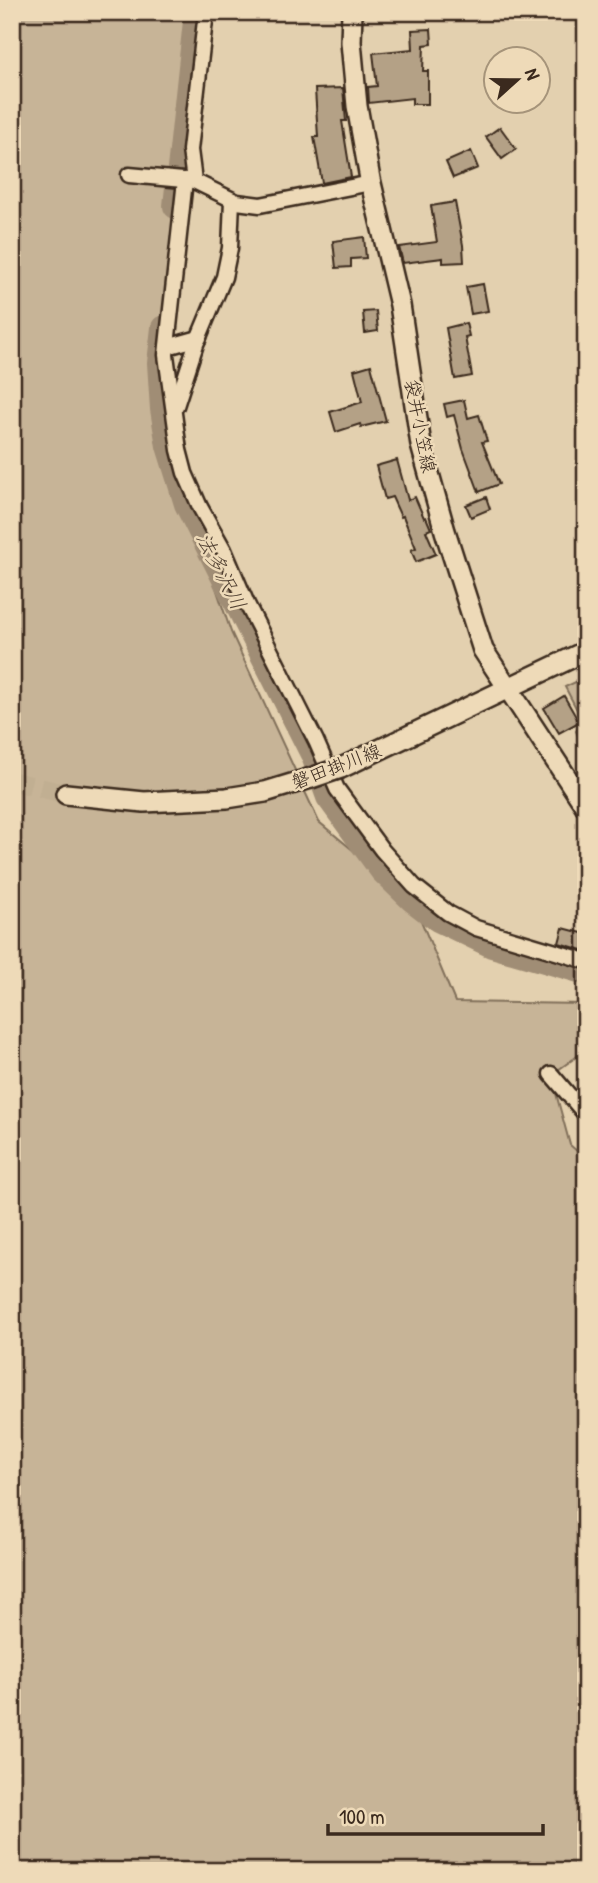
<svg xmlns="http://www.w3.org/2000/svg" width="598" height="1883" font-family="'Patrick Hand','Klee One',sans-serif">
<style>
.green{fill:#c7b497;stroke:#816f5a;stroke-width:2}
.lines{fill:none;stroke-linecap:round;stroke-linejoin:round}
.river{stroke:#a08d75;stroke-width:26}
.building{fill:#b4a186;stroke:#3b2a1e;stroke-width:2}
.secondary-tunnel{stroke:#c1af92;stroke-width:19;stroke-dasharray:19 10;stroke-linecap:butt}
.minor-casing{stroke:#3b2a1e;stroke-width:19}
.secondary-casing{stroke:#3b2a1e;stroke-width:24}
.minor{stroke:#eedab8;stroke-width:14}
.secondary{stroke:#eedab8;stroke-width:19}
.secondary-bridge-casing{stroke:#3b2a1e;stroke-width:24;stroke-linecap:butt}
.secondary-bridge{stroke:#eedab8;stroke-width:19}
.labels{text-anchor:middle;stroke-width:5;stroke-linejoin:round;paint-order:stroke}
.street-label{font-size:19px;fill:#3b2a1e;stroke:#eedab8}
.water-label{font-size:21px;font-style:italic;fill:#544334;stroke:#eedab8}
</style>
<rect width="100%" height="100%" fill="#e3d0af"/>
<filter id="ink" filterUnits="userSpaceOnUse"><feTurbulence type="fractalNoise" baseFrequency=".0143" numOctaves="2"/><feDisplacementMap in="SourceGraphic" scale="14" xChannelSelector="R" yChannelSelector="G"/><feConvolveMatrix kernelMatrix="1 2 1 2 8 2 1 2 1" color-interpolation-filters="sRGB"/></filter>
<g filter="url(#ink)">
<!-- green -->
<g class="green">
<polygon points="12,12 193,12 166,355 183,490 231,632 319,822 412,899 455,1002 586,1004 586,1050 551,1075 570,1145 586,1159 586,1871 12,1871"/>
<polygon points="586,677 586,754 576,731 583,721 565,687"/>
</g>
<g class="lines">
<!-- river -->
<g class="river">
<polyline points="176,206 197,12"/>
<polyline points="164,328 160,363 163,409 169,446 187,504 314,756 329,797 383,871 412,899 438,919 492,945 586,972"/>
</g>
</g>
<!-- building -->
<g class="building">
<polygon points="431,29 432,44 424,45 423,71 428,71 428,104 412,104 412,98 369,103 368,87 377,86 373,53 413,49 412,30"/>
<polygon points="343,88 346,121 342,121 351,177 322,183 314,137 318,137 315,89"/>
<polygon points="500,127 516,149 502,159 486,137"/>
<polygon points="471,151 478,168 453,178 446,162"/>
<polygon points="455,202 463,245 464,262 443,263 443,258 403,263 399,247 437,242 431,206"/>
<polygon points="364,237 366,258 351,259 351,267 336,268 333,241"/>
<polygon points="483,284 488,311 471,314 466,287"/>
<polygon points="376,311 378,331 365,333 363,312"/>
<polygon points="466,323 469,336 465,337 472,376 455,379 446,328"/>
<polygon points="371,365 386,421 361,427 360,424 336,432 330,412 362,402 354,370"/>
<polygon points="464,400 468,418 479,415 487,441 482,442 499,484 479,492 463,449 454,415 447,417 444,404"/>
<polygon points="397,460 408,500 415,497 424,518 426,517 431,529 426,531 436,554 416,562 411,550 416,548 403,516 401,517 392,497 385,499 376,466"/>
<polygon points="486,497 490,509 471,517 466,505"/>
<polygon points="564,696 579,722 559,733 544,708"/>
<polygon points="563,928 586,934 586,951 559,943"/>
</g>
<g class="lines">
<!-- secondary-tunnel -->
<polyline class="secondary-tunnel" points="12,781 66,794"/>
<!-- minor casing -->
<g class="minor-casing">
<g id="minor">
<polyline points="129,175 194,181 237,202 260,205 371,183"/>
<polyline points="185,180 166,355 179,450 185,473 200,507 224,550 247,604 316,741 337,789 382,850 414,886 448,913 476,928 586,961"/>
<polyline points="194,181 190,150 206,12"/>
<polyline points="167,347 199,338"/>
<polyline points="176,406 196,344 224,277 230,248 232,200"/>
<polyline points="551,1074 586,1115"/>
</g>
</g>
<!-- secondary casing -->
<g class="secondary-casing">
<g id="secondary">
<polyline points="352,12 351,42 357,106 370,179 400,305 421,445 445,531 483,650 586,807"/>
<polyline points="341,768 586,651"/>
<polyline points="66,794 144,802 227,798 265,792 311,778"/>
</g>
</g>
<!-- minor -->
<use href="#minor" class="minor"/>
<!-- secondary -->
<use href="#secondary" class="secondary"/>
<!-- secondary-bridge casing -->
<g class="secondary-bridge-casing">
<polyline id="secondary-bridge" points="311,778 341,768"/>
</g>
<!-- secondary-bridge -->
<use href="#secondary-bridge" class="secondary-bridge"/>
</g>
</g>
<g class="labels">
<!-- street labels -->
<g class="street-label">
<text transform="translate(421 426) rotate(79)" y="7">袋井小笠線</text>
<text transform="translate(336 766) rotate(-21)" y="7">磐田掛川線</text>
</g>
<!-- water labels -->
<g class="water-label">
<text transform="translate(221 571) rotate(63)" y="7">法多沢川</text>
</g>
</g>
<!-- margin -->
<rect width="598" height="1883" fill="none" stroke="#eedab8" stroke-width="42"/>
<rect x="21" y="21" width="556" height="1841" fill="none" stroke="#3b2a1e" stroke-width="2.5" filter="url(#ink)"/>
<!-- north arrow -->
<g transform="translate(517 80) rotate(69)"><circle r="33" fill="#eedab8" stroke="#a6947a" stroke-width="2"/>
<path d="M0-5L12 26L0 18L-12 26Z" fill="#3b2a1e"/>
<text y="-10" font-size="19" font-weight="bold" text-anchor="middle" fill="#3b2a1e">N</text>
</g>
<!-- scale -->
<path d="M328 1824v10h215v-10" fill="none" stroke="#3b2a1e" stroke-width="3.5"/>
<text x="339" y="1824" font-size="21" fill="#3b2a1e" stroke="#eedab8" stroke-width="5" paint-order="stroke">100 m</text>
</svg>
